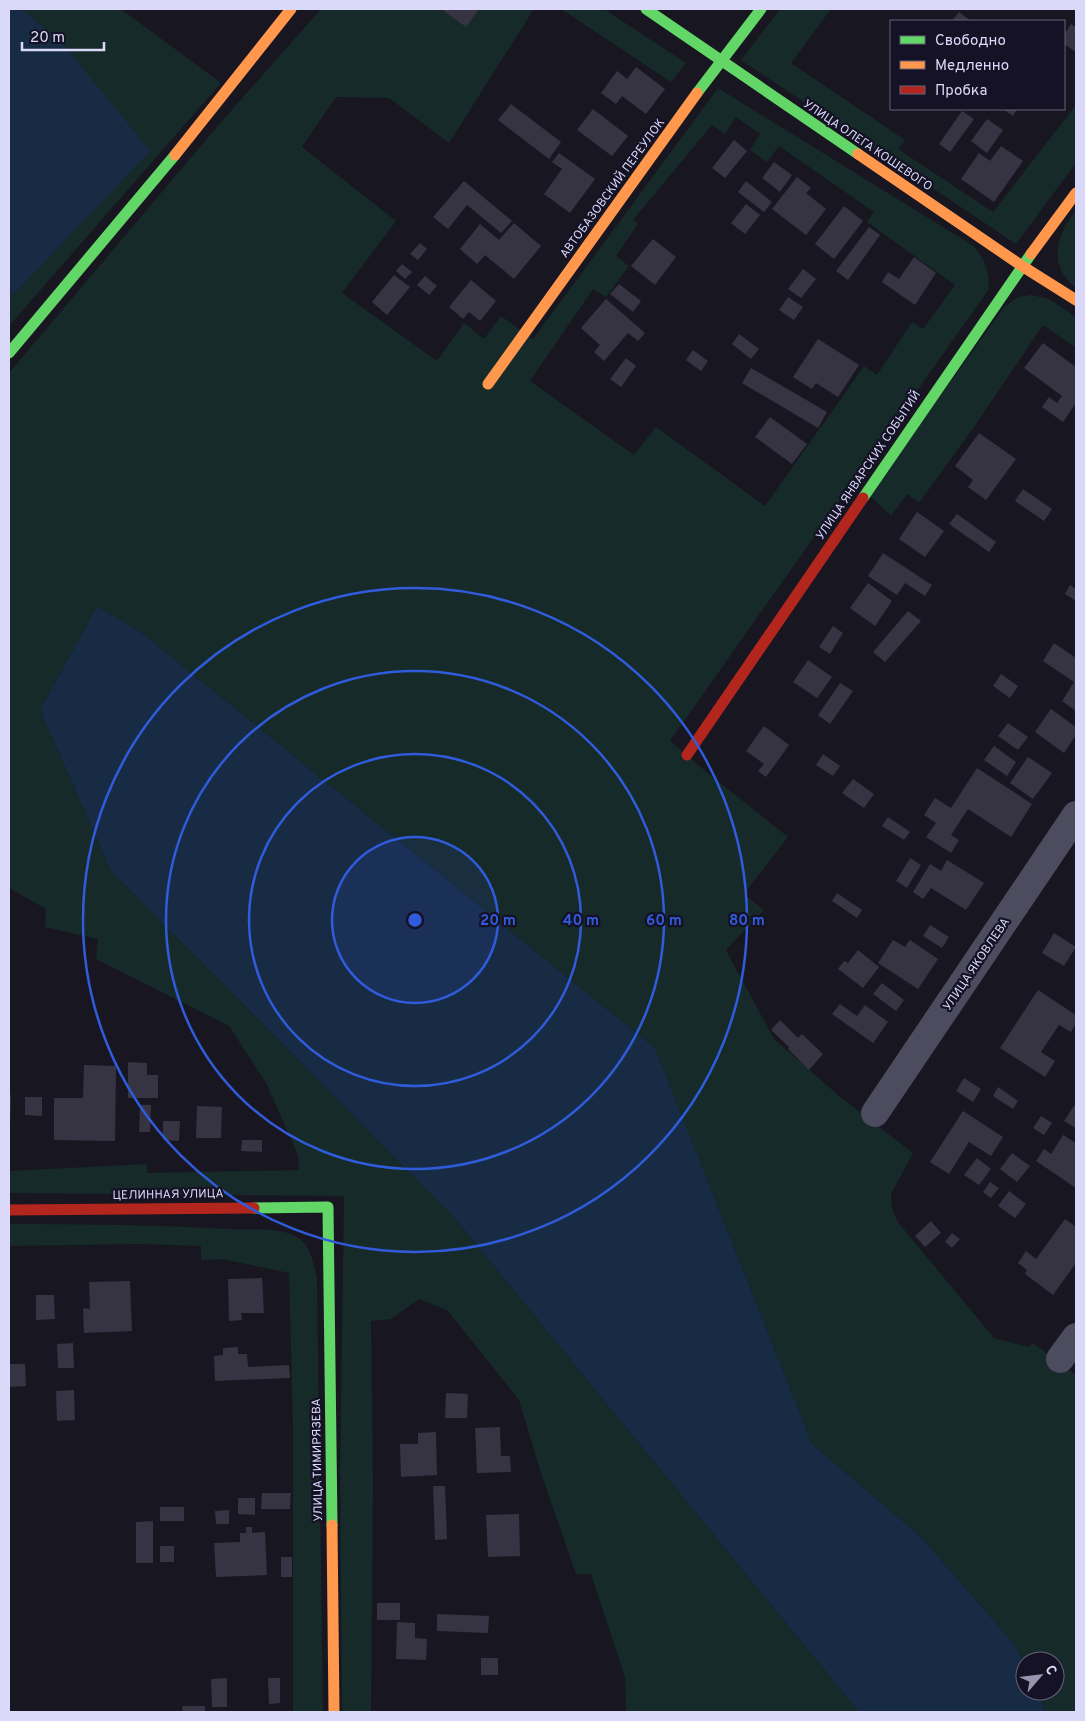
<svg xmlns="http://www.w3.org/2000/svg" width="1085" height="1721" font-family="Overpass,sans-serif">
<style>
.green{fill:#162a2a;fill-rule:evenodd}
.water{fill:#172b45}
.building{fill:#363442}
.lines{fill:none;stroke-linecap:round;stroke-linejoin:round}
.street{stroke:#4d4c5f;stroke-width:28}
.fast{stroke:#63d668;stroke-width:11}
.slow{stroke:#ff974d;stroke-width:11}
.jam{stroke:#b3261e;stroke-width:11}
.ring{fill:none;stroke:#305cdb;stroke-width:2.5}
.labels{text-anchor:middle;stroke-width:4.5;stroke-linejoin:round;paint-order:stroke}
.street-label{font-size:12px;fill:#dbd9fa;stroke:#141224}
.centre{fill:#305cdb;stroke:#141224;stroke-width:2.5}
.ring-label{font-size:15px;text-anchor:middle;font-weight:bold;fill:#305cdb;stroke:#141224;stroke-width:4.5;stroke-linejoin:round;paint-order:stroke}
</style>
<rect width="100%" height="100%" fill="#181620"/>
<!-- green -->
<g class="green">
<polygon points="21,9 121,9 221,83 9,326 9,291 14,294 149,151 59,39"/>
<path d="M321,9H534L449,143L389,98L336,97L302,147L396,221L342,293L437,361L464,323L484,339L501,316L533,339L718,88L972,245C985,258 989,271 989,289L670,741L709,774L788,837L744,894L764,910L726,950L774,1039L839,1096L913,1153L891,1194L892,1207L897,1221L994,1338L1029,1347L1033,1343L1076,1375V1712H1046L1036,1691H1055V1661H1025V1666L1015,1645L920,1536L812,1444L655,1048L143,634L97,606L40,710L111,871L453,1216L859,1712H626L625,1677L591,1574H576L540,1470L519,1400L447,1310L419,1299L391,1319L371,1321L373,1485L371,1712H342L340,1473L344,1196L9,1193V1171L147,1164V1173L299,1170L298,1155L266,1083L229,1026L96,959L98,939L45,927L46,909L9,888V373L221,122ZM736,117L760,134L750,150L767,162L779,146L874,212L867,222L955,285L923,329L912,322L877,375L864,366L765,506L656,427L634,455L530,381L593,289L606,297L629,266L616,256L638,224L633,220L712,125L725,134Z"/>
<polygon points="561,9 604,9 686,63 671,82"/>
<polygon points="780,9 831,9 791,63 905,140 898,149 993,212 1076,105 1076,163 1016,244 741,60"/>
<path d="M1076,210V288C1047,265 1056,236 1076,210Z"/>
<polygon points="1031,295 1049,299 1076,317 1076,348 1043,325 974,427 919,503 907,494 891,516 869,495 1005,306 1018,297"/>
<path d="M9,1224C83,1224 157,1225 231,1229C249,1230 279,1227 295,1236C310,1243 314,1264 317,1278L323,1712H293V1428L289,1273L222,1259L201,1260V1246L140,1244L9,1246Z"/>
</g>
<!-- water -->
<g class="water">
<polygon points="9,9 21,9 59,39 150,151 14,294 9,291"/>
<polygon points="97,606 143,634 655,1048 812,1444 920,1536 1015,1645 1025,1666 1025,1691 1036,1691 1046,1712 859,1712 453,1216 111,871 40,710"/>
</g>
<!-- building -->
<g class="building">
<polygon points="441,9 479,9 466,27"/>
<polygon points="959,12 971,21 952,21"/>
<polygon points="1071,24 1076,27 1076,52 1064,44 1064,35"/>
<polygon points="636,67 665,89 646,114 622,96 616,104 601,93 617,71 627,79"/>
<polygon points="511,104 561,142 549,159 498,120"/>
<polygon points="593,109 628,136 612,156 577,130"/>
<polygon points="1003,109 1017,109 1013,116"/>
<polygon points="962,111 974,119 950,152 939,144"/>
<polygon points="987,119 1003,130 987,153 971,141"/>
<polygon points="734,140 747,151 725,178 712,168"/>
<polygon points="1001,146 1023,161 994,202 961,179 979,153 990,161"/>
<polygon points="559,153 595,179 570,213 544,194 562,169 552,162"/>
<polygon points="774,162 792,175 780,192 762,178"/>
<polygon points="797,177 811,188 806,193 826,209 806,235 772,209"/>
<polygon points="464,181 512,221 501,233 467,205 448,229 433,217"/>
<polygon points="746,181 772,202 764,212 738,192"/>
<polygon points="746,204 760,215 745,234 731,223"/>
<polygon points="844,206 863,221 834,259 815,244"/>
<polygon points="514,223 541,246 514,279 485,255 477,264 460,249 480,224 499,240"/>
<polygon points="869,227 880,235 848,280 836,271"/>
<polygon points="653,239 676,257 655,285 631,266"/>
<polygon points="420,243 427,249 418,260 410,254"/>
<polygon points="914,257 936,273 915,305 882,282 888,272 899,279"/>
<polygon points="402,264 412,272 405,279 396,271"/>
<polygon points="803,269 816,279 801,298 788,289"/>
<polygon points="394,275 410,287 387,315 372,302"/>
<polygon points="425,276 437,286 429,295 417,285"/>
<polygon points="471,280 496,301 480,321 469,312 463,319 449,307"/>
<polygon points="619,284 641,301 633,312 610,294"/>
<polygon points="788,297 803,307 794,320 779,310"/>
<polygon points="606,299 645,333 638,341 628,333 604,361 594,352 600,345 581,328"/>
<polygon points="739,334 759,349 751,359 732,344"/>
<polygon points="818,339 859,365 838,397 816,383 812,389 793,377"/>
<polygon points="1043,343 1076,367 1076,403 1063,422 1042,407 1049,397 1057,403 1062,396 1024,368"/>
<polygon points="693,350 708,361 701,371 686,360"/>
<polygon points="626,358 636,366 621,387 610,379"/>
<polygon points="751,368 827,412 818,428 742,383"/>
<polygon points="770,417 807,444 792,464 755,437"/>
<polygon points="979,433 1016,459 986,500 968,487 973,480 955,466"/>
<polygon points="1023,489 1052,509 1044,521 1015,501"/>
<polygon points="917,512 944,531 925,557 899,539"/>
<polygon points="957,514 996,542 989,552 949,524"/>
<polygon points="883,553 932,585 925,596 905,583 897,595 868,576"/>
<polygon points="868,583 892,601 875,626 850,608"/>
<polygon points="1070,585 1076,589 1076,601 1065,594"/>
<polygon points="908,611 921,621 885,662 873,652"/>
<polygon points="833,626 843,633 830,654 819,647"/>
<polygon points="1054,643 1076,658 1076,711 1062,701 1074,682 1043,661"/>
<polygon points="808,660 832,677 817,698 793,682"/>
<polygon points="1001,674 1018,686 1010,698 993,686"/>
<polygon points="840,683 853,691 830,724 818,715"/>
<polygon points="1051,709 1076,727 1076,735 1064,753 1035,732"/>
<polygon points="1008,723 1028,737 1018,750 998,736"/>
<polygon points="764,726 789,745 766,777 758,771 764,764 746,751"/>
<polygon points="994,746 1016,762 1007,776 984,760"/>
<polygon points="823,754 840,766 833,776 816,765"/>
<polygon points="1028,757 1052,773 1033,799 1010,783"/>
<polygon points="977,768 1032,804 1011,837 968,809 951,835 959,840 951,853 926,837 936,823 924,815 935,798 951,808"/>
<polygon points="853,779 874,794 864,808 842,793"/>
<polygon points="888,817 910,832 904,840 882,826"/>
<polygon points="910,858 921,865 907,888 896,881"/>
<polygon points="947,860 984,883 966,910 931,888 923,899 913,892 930,864 941,871"/>
<polygon points="837,893 862,910 857,918 832,901"/>
<polygon points="930,925 949,937 942,948 923,936"/>
<polygon points="1054,933 1076,947 1064,966 1042,953"/>
<polygon points="893,940 905,947 910,940 938,959 918,989 878,963"/>
<polygon points="858,950 879,967 863,988 838,969 844,961 848,963"/>
<polygon points="882,983 904,1000 896,1011 873,994"/>
<polygon points="1038,990 1076,1015 1076,1023 1071,1032 1059,1025 1041,1052 1055,1061 1045,1077 1000,1048"/>
<polygon points="840,1004 857,1016 865,1005 888,1022 873,1043 832,1014"/>
<polygon points="780,1020 798,1038 802,1034 823,1054 809,1070 788,1049 789,1047 771,1030"/>
<polygon points="128,1062 147,1063 147,1075 158,1075 158,1098 128,1098"/>
<polygon points="84,1065 116,1066 115,1141 54,1140 54,1098 83,1098"/>
<polygon points="964,1078 981,1089 973,1102 956,1091"/>
<polygon points="998,1087 1018,1101 1013,1109 993,1096"/>
<polygon points="9,1095 11,1095 10,1126 9,1126"/>
<polygon points="25,1097 42,1097 42,1116 25,1115"/>
<polygon points="1076,1103 1076,1125 1075,1128 1064,1121"/>
<polygon points="140,1105 151,1105 150,1132 139,1132"/>
<polygon points="197,1106 222,1107 221,1138 196,1138"/>
<polygon points="963,1111 1003,1137 991,1156 969,1142 949,1174 930,1162"/>
<polygon points="1041,1116 1052,1123 1044,1135 1033,1128"/>
<polygon points="163,1121 180,1121 179,1141 163,1140"/>
<polygon points="1063,1135 1076,1143 1076,1188 1036,1161 1044,1149 1051,1154"/>
<polygon points="242,1140 262,1140 262,1152 241,1151"/>
<polygon points="1012,1153 1030,1166 1017,1182 1000,1169"/>
<polygon points="977,1158 991,1169 979,1185 964,1175"/>
<polygon points="990,1182 999,1188 991,1198 983,1192"/>
<polygon points="1009,1191 1026,1204 1015,1218 998,1206"/>
<polygon points="1065,1219 1076,1227 1076,1263 1053,1295 1025,1274 1027,1270 1018,1263 1026,1251 1036,1259"/>
<polygon points="931,1221 941,1233 925,1247 915,1236"/>
<polygon points="952,1233 960,1239 952,1248 945,1242"/>
<polygon points="262,1278 264,1313 241,1313 242,1320 229,1321 228,1279"/>
<polygon points="130,1281 132,1331 84,1333 83,1308 90,1309 89,1282"/>
<polygon points="36,1295 54,1295 55,1319 36,1320"/>
<polygon points="73,1343 74,1368 58,1368 57,1344"/>
<polygon points="238,1347 238,1354 247,1354 248,1367 289,1365 290,1378 215,1381 214,1356 223,1355 223,1348"/>
<polygon points="9,1364 25,1364 26,1386 9,1387"/>
<polygon points="74,1390 75,1420 57,1421 56,1391"/>
<polygon points="446,1393 468,1394 467,1418 445,1418"/>
<polygon points="500,1427 501,1456 510,1456 511,1472 477,1473 475,1428"/>
<polygon points="436,1432 437,1475 401,1477 400,1444 418,1444 418,1433"/>
<polygon points="433,1486 445,1486 447,1539 435,1540"/>
<polygon points="262,1493 291,1493 290,1509 261,1509"/>
<polygon points="238,1498 255,1498 255,1515 238,1514"/>
<rect x="160" y="1507" width="24" height="14"/>
<polygon points="229,1510 229,1524 216,1524 215,1511"/>
<polygon points="519,1514 520,1556 488,1557 486,1515"/>
<polygon points="153,1521 153,1563 136,1563 136,1522"/>
<polygon points="246,1527 252,1527 252,1533 265,1532 267,1575 216,1577 214,1543 240,1542 240,1533 246,1533"/>
<rect x="160" y="1546" width="14" height="16"/>
<rect x="281" y="1557" width="11" height="20"/>
<rect x="377" y="1603" width="23" height="17"/>
<polygon points="437,1614 489,1616 488,1633 437,1631"/>
<polygon points="397,1622 415,1623 415,1638 427,1639 426,1660 396,1659"/>
<rect x="481" y="1658" width="17" height="17"/>
<polygon points="227,1678 227,1707 212,1707 211,1679"/>
<polygon points="268,1678 280,1678 280,1703 269,1704"/>
<polygon points="182,1706 205,1706 205,1712 183,1712"/>
</g>
<g class="lines">
<!-- street -->
<g class="street">
<polyline points="875,1113 1076,815"/>
<polyline points="1060,1359 1076,1337"/>
</g>
<!-- fast -->
<g class="fast">
<polyline points="646,9 858,154"/>
<polyline points="697,93 761,9"/>
<polyline points="9,353 175,155"/>
<polyline points="863,498 1031,254"/>
<polyline points="254,1208 328,1207 332,1525"/>
</g>
<!-- slow -->
<g class="slow">
<polyline points="858,154 1022,266 1076,300"/>
<polyline points="175,155 291,9"/>
<polyline points="1031,254 1076,193"/>
<polyline points="488,384 697,93"/>
<polyline points="332,1525 334,1712"/>
</g>
<!-- jam -->
<g class="jam">
<polyline points="687,755 863,498"/>
<polyline points="9,1210 254,1208"/>
</g>
</g>
<!-- distance rings -->
<circle cx="415" cy="920" r="83" fill="#305cdb" fill-opacity=".12"/>
<g class="ring">
<circle cx="415" cy="920" r="83"/>
<circle cx="415" cy="920" r="166"/>
<circle cx="415" cy="920" r="249"/>
<circle cx="415" cy="920" r="332"/>
</g>
<g class="labels">
<!-- street labels -->
<g class="street-label">
<text transform="translate(868 145) rotate(34)" y="4">УЛИЦА ОЛЕГА КОШЕВОГО</text>
<text transform="translate(612 188) rotate(-54)" y="4">АВТОБАЗОВСКИЙ ПЕРЕУЛОК</text>
<text transform="translate(868 465) rotate(-56)" y="4">УЛИЦА ЯНВАРСКИХ СОБЫТИЙ</text>
<text transform="translate(976 964) rotate(-56)" y="4">УЛИЦА ЯКОВЛЕВА</text>
<text transform="translate(168 1194) rotate(-1)" y="4">ЦЕЛИННАЯ УЛИЦА</text>
<text transform="translate(317 1460) rotate(-91)" y="4">УЛИЦА ТИМИРЯЗЕВА</text>
</g>
</g>
<circle cx="415" cy="920" r="8" class="centre"/>
<g class="ring-label">
<text x="498" y="925">20 m</text>
<text x="581" y="925">40 m</text>
<text x="664" y="925">60 m</text>
<text x="747" y="925">80 m</text>
</g>
<!-- border -->
<rect width="1085" height="1721" fill="none" stroke="#dbd9fa" stroke-width="20"/>
<!-- legend -->
<rect x="890" y="20" width="175" height="90" fill="#141224" stroke="#64627a"/>
<rect x="900" y="36" width="25" height="8" fill="#63d668" stroke="#64627a"/>
<text x="935" y="45" font-size="15" fill="#dbd9fa">Свободно</text>
<rect x="900" y="61" width="25" height="8" fill="#ff974d" stroke="#64627a"/>
<text x="935" y="70" font-size="15" fill="#dbd9fa">Медленно</text>
<rect x="900" y="86" width="25" height="8" fill="#b3261e" stroke="#64627a"/>
<text x="935" y="95" font-size="15" fill="#dbd9fa">Пробка</text>
<!-- north arrow -->
<g transform="translate(1040 1676) rotate(62)"><circle r="24" fill="#141224" stroke="#64627a"/>
<path d="M0-4L9 19L0 12L-9 19Z" fill="#9795ae"/>
<text y="-8" font-size="14" font-weight="bold" text-anchor="middle" fill="#dbd9fa">С</text>
</g>
<!-- scale -->
<path d="M22 42v8h82v-8" fill="none" stroke="#dbd9fa" stroke-width="2.5"/>
<text x="30" y="42" font-size="15" fill="#dbd9fa" stroke="#141224" stroke-width="4" paint-order="stroke">20 m</text>
</svg>
